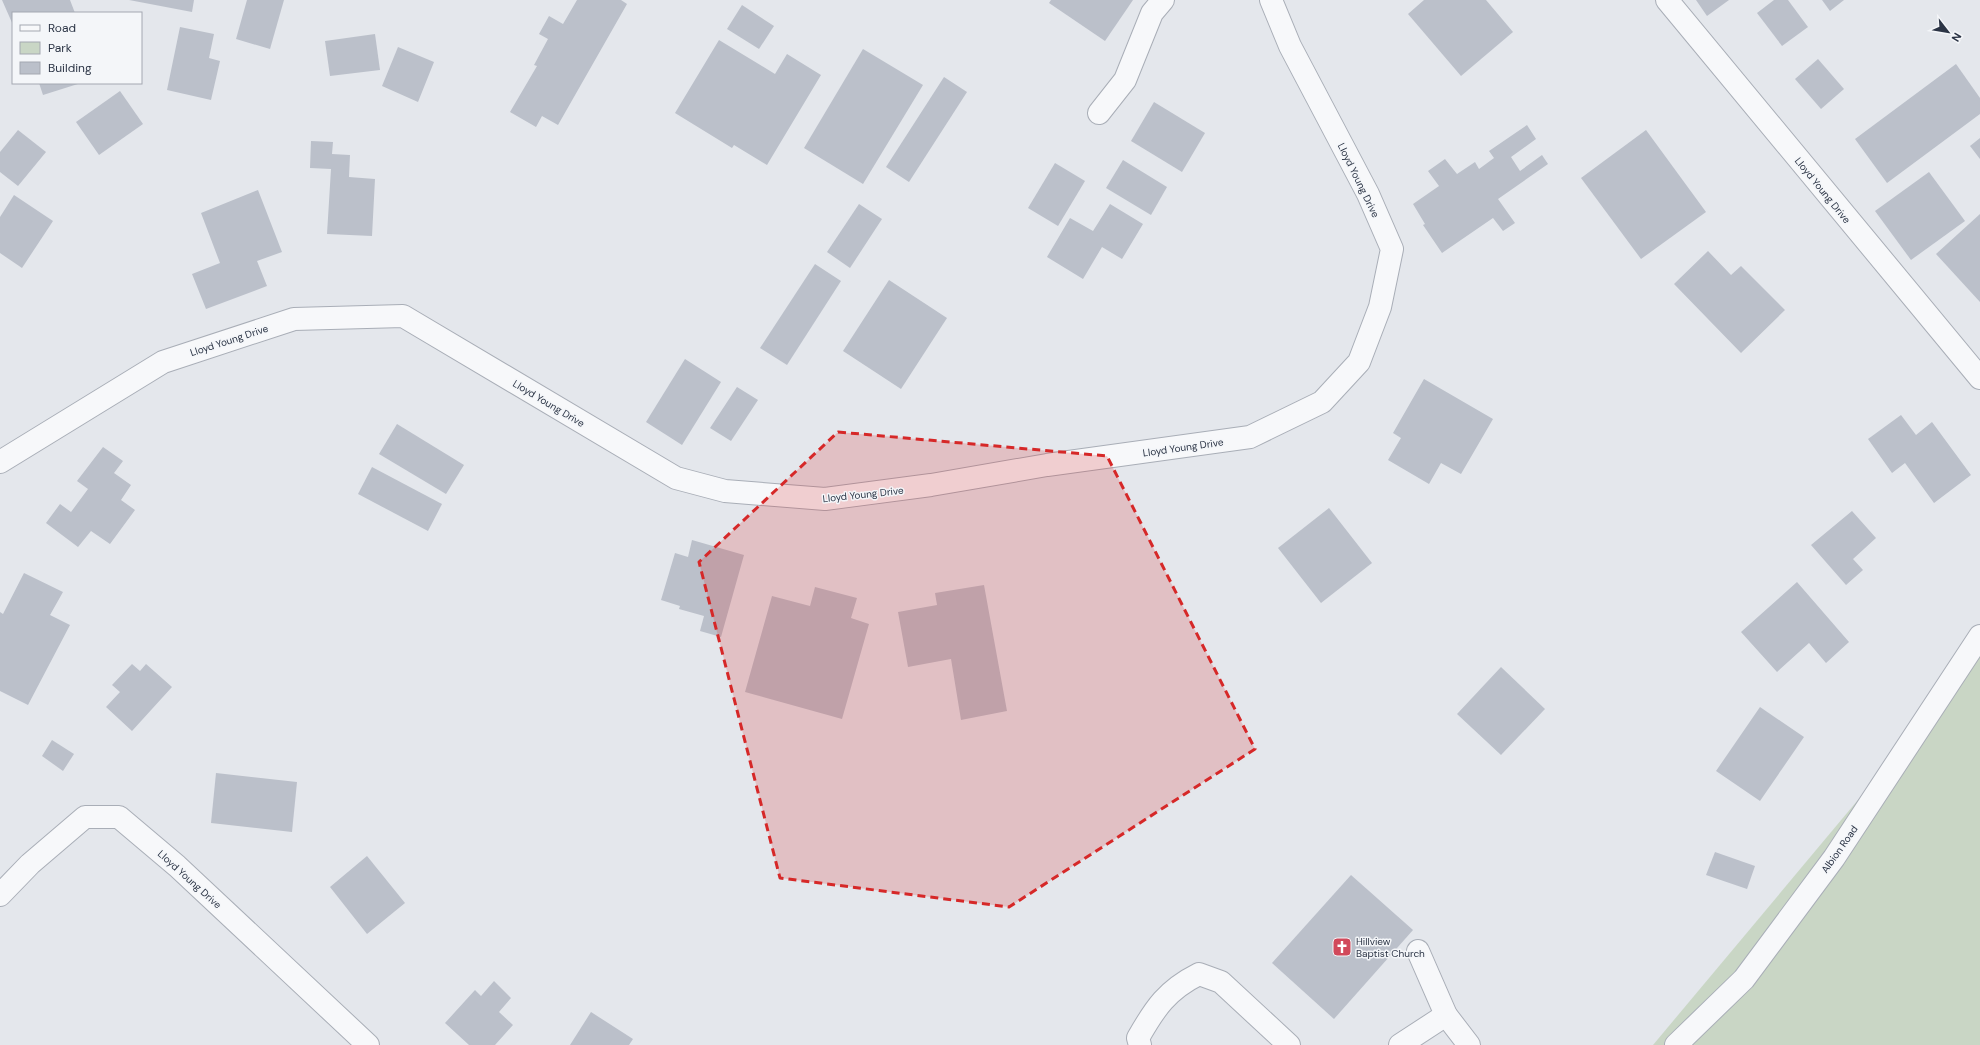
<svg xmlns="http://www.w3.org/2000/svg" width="1980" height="1045" font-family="'DM Sans',sans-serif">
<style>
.green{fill:#c9d6c5}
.building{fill:#bbc0ca}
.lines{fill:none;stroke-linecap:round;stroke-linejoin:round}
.minor-casing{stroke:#a9aeb7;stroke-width:24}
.minor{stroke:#f7f8fa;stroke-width:22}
.marked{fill:#d62828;fill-opacity:0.2;stroke:#d62828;stroke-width:3;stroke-dasharray:8 5;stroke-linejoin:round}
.labels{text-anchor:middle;stroke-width:3;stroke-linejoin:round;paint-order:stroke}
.street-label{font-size:10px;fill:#2b3445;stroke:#f4f6f9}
.poi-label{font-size:10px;fill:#2b3445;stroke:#f4f6f9;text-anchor:start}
</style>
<rect width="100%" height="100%" fill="#e4e7ec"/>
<!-- green -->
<polygon class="green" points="1980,654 1980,1045 1653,1045"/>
<!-- building -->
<g class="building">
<polygon points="2,0 70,0 75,13 13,13 13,25"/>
<polygon points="129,0 194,0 192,12"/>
<polygon points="247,0 284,0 270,49 236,39"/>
<polygon points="577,0 621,0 627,4 558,125 542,116 536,127 510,112 537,66 534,65 548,39 539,34 549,16 563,24"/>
<polygon points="1051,0 1133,0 1105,41 1049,3"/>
<polygon points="1424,0 1486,0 1513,32 1461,76 1408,14"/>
<polygon points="1696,0 1729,0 1707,16"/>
<polygon points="1774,0 1788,0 1808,27 1782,46 1757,13"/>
<polygon points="1822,0 1844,0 1830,11"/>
<polygon points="742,5 774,26 759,49 727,29"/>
<polygon points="180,27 214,34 209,58 220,61 211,100 167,90"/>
<polygon points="375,34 380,70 330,76 325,41"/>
<polygon points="719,40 775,74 787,54 821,75 767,165 734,145 732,148 675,113"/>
<polygon points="398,47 434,62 418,102 382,86"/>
<polygon points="863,49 923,85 863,184 804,148"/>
<polygon points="1818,59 1844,89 1821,109 1795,79"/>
<polygon points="1956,64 1980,98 1980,114 1887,183 1855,139"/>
<polygon points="944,77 967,92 909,182 886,167"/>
<polygon points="39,83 81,83 43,95"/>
<polygon points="120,91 143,124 99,155 76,122"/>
<polygon points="1154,102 1205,133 1182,172 1131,141"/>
<polygon points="1527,125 1536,139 1511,157 1520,171 1542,155 1548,164 1498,199 1515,223 1503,231 1493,218 1442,253 1423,225 1425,224 1413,204 1439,186 1428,171 1445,159 1457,174 1475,162 1479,169 1494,158 1489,151"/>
<polygon points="18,130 46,152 18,186 0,172 0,152"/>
<polygon points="1646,130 1706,212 1641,259 1581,178"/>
<polygon points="1980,138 1980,159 1970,146"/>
<polygon points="311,141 333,142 332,154 350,155 349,177 375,179 372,236 327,234 331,169 310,168"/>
<polygon points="1123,160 1167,187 1151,215 1106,188"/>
<polygon points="1055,163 1085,181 1058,226 1028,208"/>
<polygon points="1929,172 1965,221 1911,260 1875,211"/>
<polygon points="258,190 282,252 257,261 267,286 206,309 192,274 220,263 201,213"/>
<polygon points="14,195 53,221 22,268 0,253 0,217"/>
<polygon points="859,204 882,219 850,268 827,252"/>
<polygon points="1110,204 1143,224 1122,259 1102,247 1083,279 1047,257 1070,218 1093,231"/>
<polygon points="1980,214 1980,302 1936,254"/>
<polygon points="1708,251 1731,275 1741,266 1785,310 1741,353 1674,284"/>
<polygon points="815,264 841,281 787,365 760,348"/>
<polygon points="889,280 947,318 901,389 843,351"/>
<polygon points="685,359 721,382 682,445 646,422"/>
<polygon points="1424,379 1493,419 1461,474 1441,463 1429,484 1388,460 1401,438 1393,433"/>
<polygon points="737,387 758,400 731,441 710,428"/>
<polygon points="1901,415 1916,435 1932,422 1971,475 1934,503 1905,463 1892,473 1868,439"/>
<polygon points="397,424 464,465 446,494 379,454"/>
<polygon points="103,447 123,461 114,473 131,485 121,500 135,510 110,544 91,531 78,547 46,523 60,504 71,512 88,489 77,481"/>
<polygon points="372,467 442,504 428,531 358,494"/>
<polygon points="1329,508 1372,563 1321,603 1278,548"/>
<polygon points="1852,511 1876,538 1853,559 1863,570 1846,585 1811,545"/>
<polygon points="692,540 744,555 721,637 700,631 704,616 679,609 680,606 661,600 675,553 688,557"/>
<polygon points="24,573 63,592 50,615 70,625 28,705 0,691 0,612 3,614"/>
<polygon points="1797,582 1849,642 1826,663 1809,643 1777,672 1741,632"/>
<polygon points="984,585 1007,711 961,720 951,659 908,667 898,612 937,605 935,593"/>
<polygon points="815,587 857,598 851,618 869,624 842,719 745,692 772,596 810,606"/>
<polygon points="132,664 140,671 146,664 172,687 132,731 106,707 120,692 112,685"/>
<polygon points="1501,667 1545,709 1501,755 1457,714"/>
<polygon points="1760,707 1804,737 1760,801 1716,771"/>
<polygon points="52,740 74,754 63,771 42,756"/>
<polygon points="216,773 297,782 292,832 211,823"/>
<polygon points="1715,852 1755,866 1747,889 1706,875"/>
<polygon points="367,856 405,903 367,934 330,887"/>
<polygon points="1351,875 1413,930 1334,1019 1272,963"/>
<polygon points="494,981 511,998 499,1012 513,1025 495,1045 469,1045 445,1023 475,990 481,996"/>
<polygon points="591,1012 633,1039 629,1045 570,1045"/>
</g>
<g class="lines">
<!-- minor casing -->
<g class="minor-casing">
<g id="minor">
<polyline points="1667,0 1980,378"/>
<polyline points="1099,113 1125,80 1152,13 1163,0"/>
<polyline points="0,462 163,362 294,319 403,316 676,478 725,491 825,499 931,485 1047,465 1250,437 1322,402 1359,362 1380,307 1392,249 1368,194 1290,46 1271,0"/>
<polyline points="0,895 30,864 85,817 119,817 177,866 368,1045"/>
<polyline points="1418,951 1446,1015 1469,1045"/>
<path d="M1140,1045L1138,1038C1155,1008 1167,990 1199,974L1221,982L1289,1045"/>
<polyline points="1400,1045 1446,1015"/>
<polyline points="1676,1045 1744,979 1834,858 1980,636"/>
</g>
</g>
<!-- minor -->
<use href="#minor" class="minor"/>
</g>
<!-- marked area -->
<path class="marked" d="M838,432L1107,456L1255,749L1009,907L780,878L699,562Z"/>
<!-- icons -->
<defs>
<g id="church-square" transform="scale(1)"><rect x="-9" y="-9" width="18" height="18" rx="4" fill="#d1495b" stroke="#f4f6f9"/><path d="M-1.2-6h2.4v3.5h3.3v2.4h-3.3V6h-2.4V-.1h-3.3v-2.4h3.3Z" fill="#fff"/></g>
</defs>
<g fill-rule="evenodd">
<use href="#church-square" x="1342" y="947"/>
</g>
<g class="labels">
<!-- street labels -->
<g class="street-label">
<text transform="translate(1359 180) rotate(64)" y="4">Lloyd Young Drive</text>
<text transform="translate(1823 190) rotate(51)" y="4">Lloyd Young Drive</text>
<text transform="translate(229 340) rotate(-18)" y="4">Lloyd Young Drive</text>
<text transform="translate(549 403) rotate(31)" y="4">Lloyd Young Drive</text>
<text transform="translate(1183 447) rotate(-8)" y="4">Lloyd Young Drive</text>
<text transform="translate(863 494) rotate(-6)" y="4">Lloyd Young Drive</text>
<text transform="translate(1839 849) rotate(-55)" y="4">Albion Road</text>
<text transform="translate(190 879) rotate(42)" y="4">Lloyd Young Drive</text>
</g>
<!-- poi labels -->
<g class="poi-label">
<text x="1356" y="945">Hillview<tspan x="1356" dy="12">Baptist Church</tspan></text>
</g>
</g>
<!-- legend -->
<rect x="12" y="12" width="130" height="72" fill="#f4f6f9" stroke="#a4a8b1"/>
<rect x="20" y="25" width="20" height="6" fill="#f7f8fa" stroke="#a4a8b1"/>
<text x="48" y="32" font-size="12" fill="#2b3445">Road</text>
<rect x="20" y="42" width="20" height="12" fill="#c9d6c5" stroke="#a4a8b1"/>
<text x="48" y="52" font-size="12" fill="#2b3445">Park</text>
<rect x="20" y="62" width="20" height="12" fill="#bbc0ca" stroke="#a4a8b1"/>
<text x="48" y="72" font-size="12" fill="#2b3445">Building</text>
<!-- north arrow -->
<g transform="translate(1948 32) rotate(121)" stroke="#f4f6f9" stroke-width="3" paint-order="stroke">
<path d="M0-3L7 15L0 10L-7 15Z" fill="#2b3445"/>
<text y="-6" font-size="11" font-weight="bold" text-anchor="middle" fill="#2b3445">N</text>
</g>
</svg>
